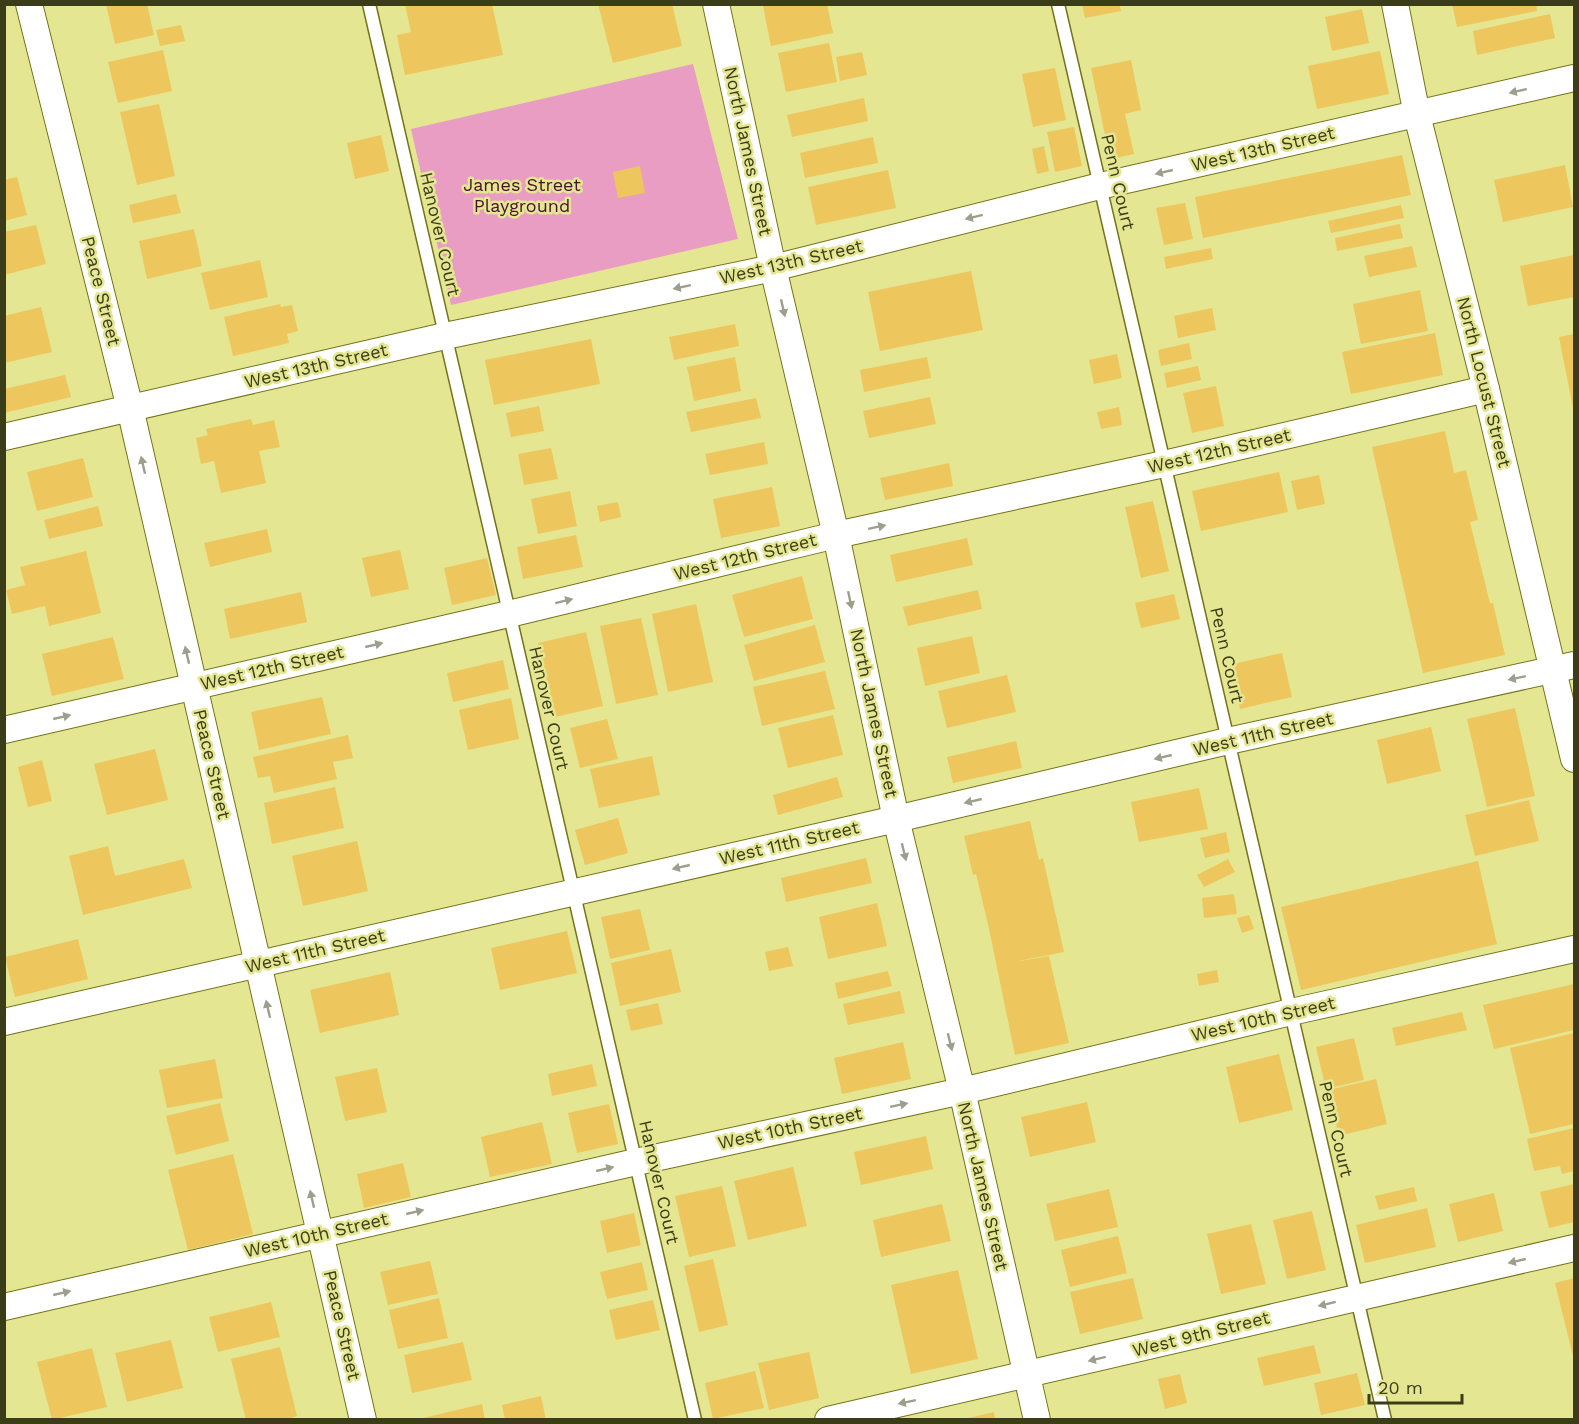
<svg xmlns="http://www.w3.org/2000/svg" width="1579" height="1424" font-family="'Work Sans',sans-serif">
<style>
.green{fill:#ea9dc2}
.building{fill:#edc75d}
.lines{fill:none;stroke-linecap:round;stroke-linejoin:round}
.service-casing{stroke:#74741b;stroke-width:15}
.minor-casing{stroke:#74741b;stroke-width:28}
.service{stroke:#fff;stroke-width:12}
.minor{stroke:#fff;stroke-width:26}
.oneway{fill:#9d9e8c}
.labels{text-anchor:middle;stroke-width:5;stroke-linejoin:round;paint-order:stroke}
.street-label{font-size:18px;fill:#3b3c18;stroke:#e4e692}
.park-label{font-size:18px;fill:#4a0e31;stroke:#e4e692}
</style>
<rect width="100%" height="100%" fill="#e4e692"/>
<!-- green -->
<polygon class="green" points="693,64 738,239 451,305 411,129"/>
<!-- building -->
<g class="building">
<polygon points="106,4 147,4 154,35 115,44"/>
<polygon points="405,4 492,4 503,55 405,75 397,35 411,32"/>
<polygon points="598,4 672,4 682,46 613,63"/>
<polygon points="772,4 827,4 833,33 771,46 763,6"/>
<polygon points="1082,4 1119,4 1121,11 1085,18"/>
<polygon points="1452,4 1536,4 1537,11 1457,27"/>
<polygon points="1362,9 1369,43 1332,51 1325,17"/>
<polygon points="1550,14 1555,38 1477,55 1473,31"/>
<polygon points="181,25 185,41 160,46 156,30"/>
<polygon points="829,43 837,82 786,92 778,53"/>
<polygon points="163,50 172,91 118,103 108,62"/>
<polygon points="1380,51 1389,94 1317,109 1308,66"/>
<polygon points="862,52 867,75 840,81 836,57"/>
<polygon points="1131,60 1141,110 1125,114 1134,154 1110,159 1091,68"/>
<polygon points="1055,68 1066,120 1033,127 1022,74"/>
<polygon points="864,98 868,121 792,137 787,115"/>
<polygon points="159,104 175,176 137,185 120,112"/>
<polygon points="1074,127 1082,166 1055,172 1047,132"/>
<polygon points="381,135 389,171 355,179 347,143"/>
<polygon points="873,137 878,163 805,178 800,153"/>
<polygon points="1044,146 1049,171 1037,174 1032,149"/>
<polygon points="1402,155 1411,195 1203,238 1195,197"/>
<polygon points="1565,165 1573,207 1503,222 1494,180"/>
<polygon points="640,166 645,193 618,198 613,172"/>
<polygon points="888,170 896,208 816,225 808,187"/>
<polygon points="17,177 27,215 4,221 4,180"/>
<polygon points="176,194 181,213 133,223 129,205"/>
<polygon points="1185,203 1193,239 1164,245 1156,208"/>
<polygon points="1401,205 1404,218 1331,233 1328,221"/>
<polygon points="1400,224 1403,238 1337,251 1335,238"/>
<polygon points="36,225 46,264 4,275 4,232"/>
<polygon points="194,229 202,266 147,279 139,241"/>
<polygon points="1412,246 1417,267 1369,277 1364,256"/>
<polygon points="1211,248 1213,259 1166,269 1164,257"/>
<polygon points="1574,255 1574,297 1528,306 1520,266"/>
<polygon points="260,260 268,297 210,310 201,273"/>
<polygon points="971,271 983,330 880,351 868,292"/>
<polygon points="1420,290 1428,331 1361,344 1353,304"/>
<polygon points="280,304 281,307 292,305 298,331 287,334 289,343 233,356 224,317"/>
<polygon points="41,307 52,352 4,363 4,316"/>
<polygon points="1212,308 1216,330 1178,338 1174,316"/>
<polygon points="735,324 739,346 674,360 669,337"/>
<polygon points="1435,333 1443,375 1351,394 1342,352"/>
<polygon points="1574,334 1574,408 1573,408 1559,337"/>
<polygon points="591,339 600,384 494,405 485,360"/>
<polygon points="1189,343 1192,359 1161,366 1158,350"/>
<polygon points="1117,354 1122,378 1094,384 1089,360"/>
<polygon points="735,357 741,391 694,401 687,367"/>
<polygon points="927,357 931,378 864,392 860,370"/>
<polygon points="1198,366 1201,380 1167,388 1164,373"/>
<polygon points="65,375 71,397 4,413 4,389"/>
<polygon points="1216,386 1224,426 1192,433 1183,393"/>
<polygon points="930,397 936,424 869,438 863,411"/>
<polygon points="756,398 761,418 691,432 686,412"/>
<polygon points="539,406 544,431 511,437 506,413"/>
<polygon points="1119,407 1122,425 1101,429 1097,412"/>
<polygon points="251,419 253,425 274,420 280,447 259,451 266,483 221,493 214,461 201,464 196,438 208,435 206,429"/>
<polygon points="1445,431 1454,473 1466,470 1478,520 1470,522 1490,603 1493,603 1505,655 1423,673 1372,447"/>
<polygon points="764,442 768,464 710,475 705,454"/>
<polygon points="551,448 558,479 524,485 518,454"/>
<polygon points="83,458 93,497 37,511 27,472"/>
<polygon points="949,463 953,486 885,500 880,478"/>
<polygon points="1279,472 1288,512 1201,531 1192,491"/>
<polygon points="1319,475 1325,504 1297,510 1291,481"/>
<polygon points="772,487 780,526 721,538 713,499"/>
<polygon points="570,491 577,526 538,534 531,499"/>
<polygon points="1153,501 1169,571 1141,578 1125,507"/>
<polygon points="618,502 621,517 600,522 597,506"/>
<polygon points="98,506 103,526 49,539 44,520"/>
<polygon points="267,529 272,552 210,567 204,543"/>
<polygon points="576,535 583,567 523,579 517,547"/>
<polygon points="967,538 973,565 896,582 890,555"/>
<polygon points="400,550 409,589 371,597 362,558"/>
<polygon points="86,551 101,613 49,626 45,606 12,614 6,590 25,585 20,567"/>
<polygon points="487,558 496,595 452,605 444,568"/>
<polygon points="802,576 813,619 744,637 732,595"/>
<polygon points="978,590 982,609 908,626 903,607"/>
<polygon points="301,592 307,622 230,639 224,609"/>
<polygon points="1174,594 1180,619 1141,628 1135,603"/>
<polygon points="696,604 713,682 668,692 652,614"/>
<polygon points="641,618 658,695 616,704 600,626"/>
<polygon points="815,625 825,662 754,681 744,645"/>
<polygon points="586,632 603,706 555,717 538,643"/>
<polygon points="972,636 980,673 925,686 917,648"/>
<polygon points="113,637 124,679 52,696 42,654"/>
<polygon points="1282,653 1292,697 1240,709 1229,665"/>
<polygon points="503,660 509,689 453,702 447,673"/>
<polygon points="825,671 835,709 762,726 753,687"/>
<polygon points="1007,675 1016,712 947,728 938,691"/>
<polygon points="322,697 331,734 259,750 251,712"/>
<polygon points="511,698 519,739 468,750 459,710"/>
<polygon points="1515,708 1535,796 1487,807 1467,719"/>
<polygon points="833,715 843,755 788,768 778,728"/>
<polygon points="607,719 618,759 580,768 570,728"/>
<polygon points="1431,727 1441,771 1387,784 1377,740"/>
<polygon points="348,735 353,758 333,762 337,779 274,793 270,776 258,778 253,757"/>
<polygon points="1016,741 1022,768 953,783 947,757"/>
<polygon points="155,749 168,800 107,815 94,764"/>
<polygon points="652,756 660,795 599,808 590,769"/>
<polygon points="42,760 52,801 28,807 18,767"/>
<polygon points="837,777 843,797 778,815 773,795"/>
<polygon points="335,787 344,828 272,844 264,803"/>
<polygon points="1199,788 1208,829 1139,842 1131,802"/>
<polygon points="1529,800 1539,841 1475,856 1465,815"/>
<polygon points="618,818 628,853 585,865 575,830"/>
<polygon points="1030,821 1039,860 1043,858 1064,952 1014,962 1049,956 1069,1043 1015,1055 988,924 976,874 973,875 964,836"/>
<polygon points="1226,832 1230,852 1205,858 1200,838"/>
<polygon points="357,841 368,891 303,906 292,856"/>
<polygon points="108,846 115,876 184,859 192,888 83,915 69,856"/>
<polygon points="866,858 872,883 786,902 781,878"/>
<polygon points="1228,859 1235,872 1204,887 1197,875"/>
<polygon points="1478,861 1497,944 1301,990 1281,907"/>
<polygon points="1234,894 1237,914 1204,918 1202,898"/>
<polygon points="877,903 887,946 828,959 819,917"/>
<polygon points="640,909 650,950 610,959 601,917"/>
<polygon points="1249,915 1254,929 1242,933 1237,918"/>
<polygon points="567,931 577,973 500,990 491,948"/>
<polygon points="78,939 88,979 15,997 5,957"/>
<polygon points="788,947 793,966 769,971 765,952"/>
<polygon points="671,949 681,992 620,1006 611,963"/>
<polygon points="1217,970 1219,982 1199,986 1197,974"/>
<polygon points="888,971 892,986 838,999 835,983"/>
<polygon points="390,972 399,1015 320,1033 310,990"/>
<polygon points="1574,984 1574,1030 1494,1049 1483,1005"/>
<polygon points="900,991 905,1013 848,1025 843,1004"/>
<polygon points="658,1003 663,1024 631,1031 626,1010"/>
<polygon points="1462,1012 1467,1030 1396,1046 1392,1028"/>
<polygon points="1574,1033 1574,1124 1530,1134 1510,1048"/>
<polygon points="1354,1038 1364,1080 1326,1089 1316,1047"/>
<polygon points="903,1042 911,1079 842,1094 834,1058"/>
<polygon points="1279,1054 1293,1110 1239,1123 1226,1067"/>
<polygon points="215,1059 223,1098 167,1108 159,1070"/>
<polygon points="592,1064 597,1086 552,1096 548,1074"/>
<polygon points="377,1068 387,1112 345,1121 335,1077"/>
<polygon points="1376,1079 1387,1124 1339,1136 1328,1090"/>
<polygon points="1087,1102 1096,1142 1030,1157 1021,1117"/>
<polygon points="220,1103 229,1141 176,1155 166,1116"/>
<polygon points="609,1104 618,1144 577,1153 568,1113"/>
<polygon points="542,1122 552,1164 490,1177 481,1137"/>
<polygon points="1574,1128 1574,1171 1562,1174 1560,1166 1534,1171 1527,1139"/>
<polygon points="926,1136 933,1169 861,1185 854,1152"/>
<polygon points="233,1154 253,1234 188,1250 168,1170"/>
<polygon points="403,1163 411,1197 364,1208 357,1174"/>
<polygon points="793,1167 807,1226 748,1240 734,1181"/>
<polygon points="1574,1184 1574,1222 1549,1228 1540,1192"/>
<polygon points="722,1186 736,1246 689,1257 675,1196"/>
<polygon points="1414,1187 1417,1201 1379,1210 1375,1196"/>
<polygon points="1109,1189 1118,1227 1055,1241 1046,1204"/>
<polygon points="1494,1193 1503,1231 1458,1242 1449,1204"/>
<polygon points="942,1204 951,1241 881,1257 873,1220"/>
<polygon points="1427,1208 1436,1247 1365,1263 1356,1225"/>
<polygon points="1312,1211 1326,1270 1287,1279 1273,1220"/>
<polygon points="634,1213 641,1245 607,1253 600,1221"/>
<polygon points="1251,1224 1266,1284 1221,1294 1207,1234"/>
<polygon points="1118,1236 1127,1273 1070,1287 1061,1250"/>
<polygon points="713,1259 728,1325 699,1332 684,1266"/>
<polygon points="430,1261 438,1294 388,1305 380,1272"/>
<polygon points="642,1262 648,1290 607,1299 600,1272"/>
<polygon points="958,1270 978,1359 911,1374 891,1285"/>
<polygon points="1133,1278 1143,1319 1080,1334 1070,1292"/>
<polygon points="1574,1278 1574,1360 1555,1283"/>
<polygon points="439,1298 448,1338 398,1349 389,1310"/>
<polygon points="653,1300 660,1330 616,1340 609,1310"/>
<polygon points="271,1302 280,1337 218,1352 209,1317"/>
<polygon points="171,1340 183,1388 127,1402 115,1353"/>
<polygon points="463,1342 472,1380 412,1393 404,1355"/>
<polygon points="1314,1345 1321,1373 1264,1386 1257,1358"/>
<polygon points="280,1347 297,1416 284,1420 246,1420 231,1359"/>
<polygon points="92,1348 107,1407 52,1420 37,1362"/>
<polygon points="809,1352 819,1398 769,1410 758,1363"/>
<polygon points="755,1371 764,1408 713,1419 705,1383"/>
<polygon points="1357,1373 1365,1405 1321,1415 1314,1383"/>
<polygon points="1180,1374 1187,1403 1165,1409 1158,1379"/>
<polygon points="541,1396 546,1420 505,1420 502,1405"/>
<polygon points="482,1404 485,1420 424,1420 423,1418"/>
<polygon points="994,1412 995,1420 964,1420 964,1419"/>
</g>
<g class="lines">
<!-- service casing -->
<g class="service-casing">
<g id="service">
<polyline points="369,4 695,1420"/>
<polyline points="1058,4 1385,1420"/>
</g>
</g>
<!-- minor casing -->
<g class="minor-casing">
<g id="minor">
<polyline points="29,4 130,408 363,1420"/>
<polyline points="716,4 773,268 836,535 896,819 962,1091 1037,1420"/>
<polyline points="1395,4 1417,115 1486,389 1574,759"/>
<polyline points="4,437 445,336 773,268 1100,186 1574,78"/>
<polyline points="4,730 509,614 836,535 1164,464 1486,389"/>
<polyline points="4,1022 896,819 1228,741 1574,665"/>
<polyline points="4,1307 636,1162 962,1091 1291,1012 1574,949"/>
<path d="M828,1420C1077,1365 1325,1304 1574,1248"/>
</g>
</g>
<!-- service -->
<use href="#service" class="service"/>
<!-- minor -->
<use href="#minor" class="minor"/>
</g>
<!-- one-way arrows -->
<defs><path id="oneway-solid" d="M-6-.8H1V-3.2L6.5 0L1 3.2V.8H-6Z" transform="scale(1.5)"/></defs>
<g class="oneway">
<use href="#oneway-solid" transform="translate(1518 91) rotate(167)"/>
<use href="#oneway-solid" transform="translate(1164 172) rotate(167)"/>
<use href="#oneway-solid" transform="translate(974 217) rotate(166)"/>
<use href="#oneway-solid" transform="translate(682 287) rotate(168)"/>
<use href="#oneway-solid" transform="translate(783 308) rotate(77)"/>
<use href="#oneway-solid" transform="translate(143 465) rotate(-103)"/>
<use href="#oneway-solid" transform="translate(877 527) rotate(-12)"/>
<use href="#oneway-solid" transform="translate(850 600) rotate(78)"/>
<use href="#oneway-solid" transform="translate(564 601) rotate(-14)"/>
<use href="#oneway-solid" transform="translate(374 645) rotate(-13)"/>
<use href="#oneway-solid" transform="translate(187 655) rotate(-103)"/>
<use href="#oneway-solid" transform="translate(1517 678) rotate(168)"/>
<use href="#oneway-solid" transform="translate(62 717) rotate(-13)"/>
<use href="#oneway-solid" transform="translate(1163 757) rotate(167)"/>
<use href="#oneway-solid" transform="translate(973 801) rotate(167)"/>
<use href="#oneway-solid" transform="translate(904 852) rotate(76)"/>
<use href="#oneway-solid" transform="translate(681 867) rotate(167)"/>
<use href="#oneway-solid" transform="translate(268 1009) rotate(-103)"/>
<use href="#oneway-solid" transform="translate(950 1042) rotate(76)"/>
<use href="#oneway-solid" transform="translate(899 1105) rotate(-12)"/>
<use href="#oneway-solid" transform="translate(605 1169) rotate(-13)"/>
<use href="#oneway-solid" transform="translate(312 1199) rotate(-103)"/>
<use href="#oneway-solid" transform="translate(415 1212) rotate(-13)"/>
<use href="#oneway-solid" transform="translate(1517 1261) rotate(167)"/>
<use href="#oneway-solid" transform="translate(62 1293) rotate(-13)"/>
<use href="#oneway-solid" transform="translate(1327 1304) rotate(166)"/>
<use href="#oneway-solid" transform="translate(1097 1359) rotate(166)"/>
<use href="#oneway-solid" transform="translate(907 1402) rotate(168)"/>
</g>
<g class="labels">
<!-- street labels -->
<g class="street-label">
<text transform="translate(1263 149) rotate(-13)" y="6">West 13th Street</text>
<text transform="translate(748 151) rotate(78)" y="6">North James Street</text>
<text transform="translate(1118 182) rotate(77)" y="6">Penn Court</text>
<text transform="translate(440 234) rotate(77)" y="6">Hanover Court</text>
<text transform="translate(791 262) rotate(-13)" y="6">West 13th Street</text>
<text transform="translate(101 291) rotate(76)" y="6">Peace Street</text>
<text transform="translate(316 366) rotate(-13)" y="6">West 13th Street</text>
<text transform="translate(1484 382) rotate(76)" y="6">North Locust Street</text>
<text transform="translate(1219 451) rotate(-13)" y="6">West 12th Street</text>
<text transform="translate(745 557) rotate(-14)" y="6">West 12th Street</text>
<text transform="translate(1227 655) rotate(77)" y="6">Penn Court</text>
<text transform="translate(272 668) rotate(-13)" y="6">West 12th Street</text>
<text transform="translate(549 708) rotate(77)" y="6">Hanover Court</text>
<text transform="translate(874 713) rotate(78)" y="6">North James Street</text>
<text transform="translate(1263 734) rotate(-13)" y="6">West 11th Street</text>
<text transform="translate(212 764) rotate(77)" y="6">Peace Street</text>
<text transform="translate(789 843) rotate(-13)" y="6">West 11th Street</text>
<text transform="translate(315 951) rotate(-13)" y="6">West 11th Street</text>
<text transform="translate(1263 1019) rotate(-13)" y="6">West 10th Street</text>
<text transform="translate(790 1128) rotate(-12)" y="6">West 10th Street</text>
<text transform="translate(1336 1129) rotate(77)" y="6">Penn Court</text>
<text transform="translate(659 1182) rotate(77)" y="6">Hanover Court</text>
<text transform="translate(983 1186) rotate(77)" y="6">North James Street</text>
<text transform="translate(316 1235) rotate(-13)" y="6">West 10th Street</text>
<text transform="translate(342 1325) rotate(77)" y="6">Peace Street</text>
<text transform="translate(1201 1334) rotate(-14)" y="6">West 9th Street</text>
</g>
<!-- park labels -->
<g class="park-label">
<text x="522" y="191">James Street<tspan x="522" dy="21">Playground</tspan></text>
</g>
</g>
<!-- border -->
<rect width="1579" height="1424" fill="none" stroke="#3b3c18" stroke-width="12"/>
<!-- scale -->
<path d="M1369 1394v9h93v-9" fill="none" stroke="#3b3c18" stroke-width="3"/>
<text x="1378" y="1394" font-size="18" fill="#3b3c18" stroke="#e4e692" stroke-width="4.5" paint-order="stroke">20 m</text>
</svg>
